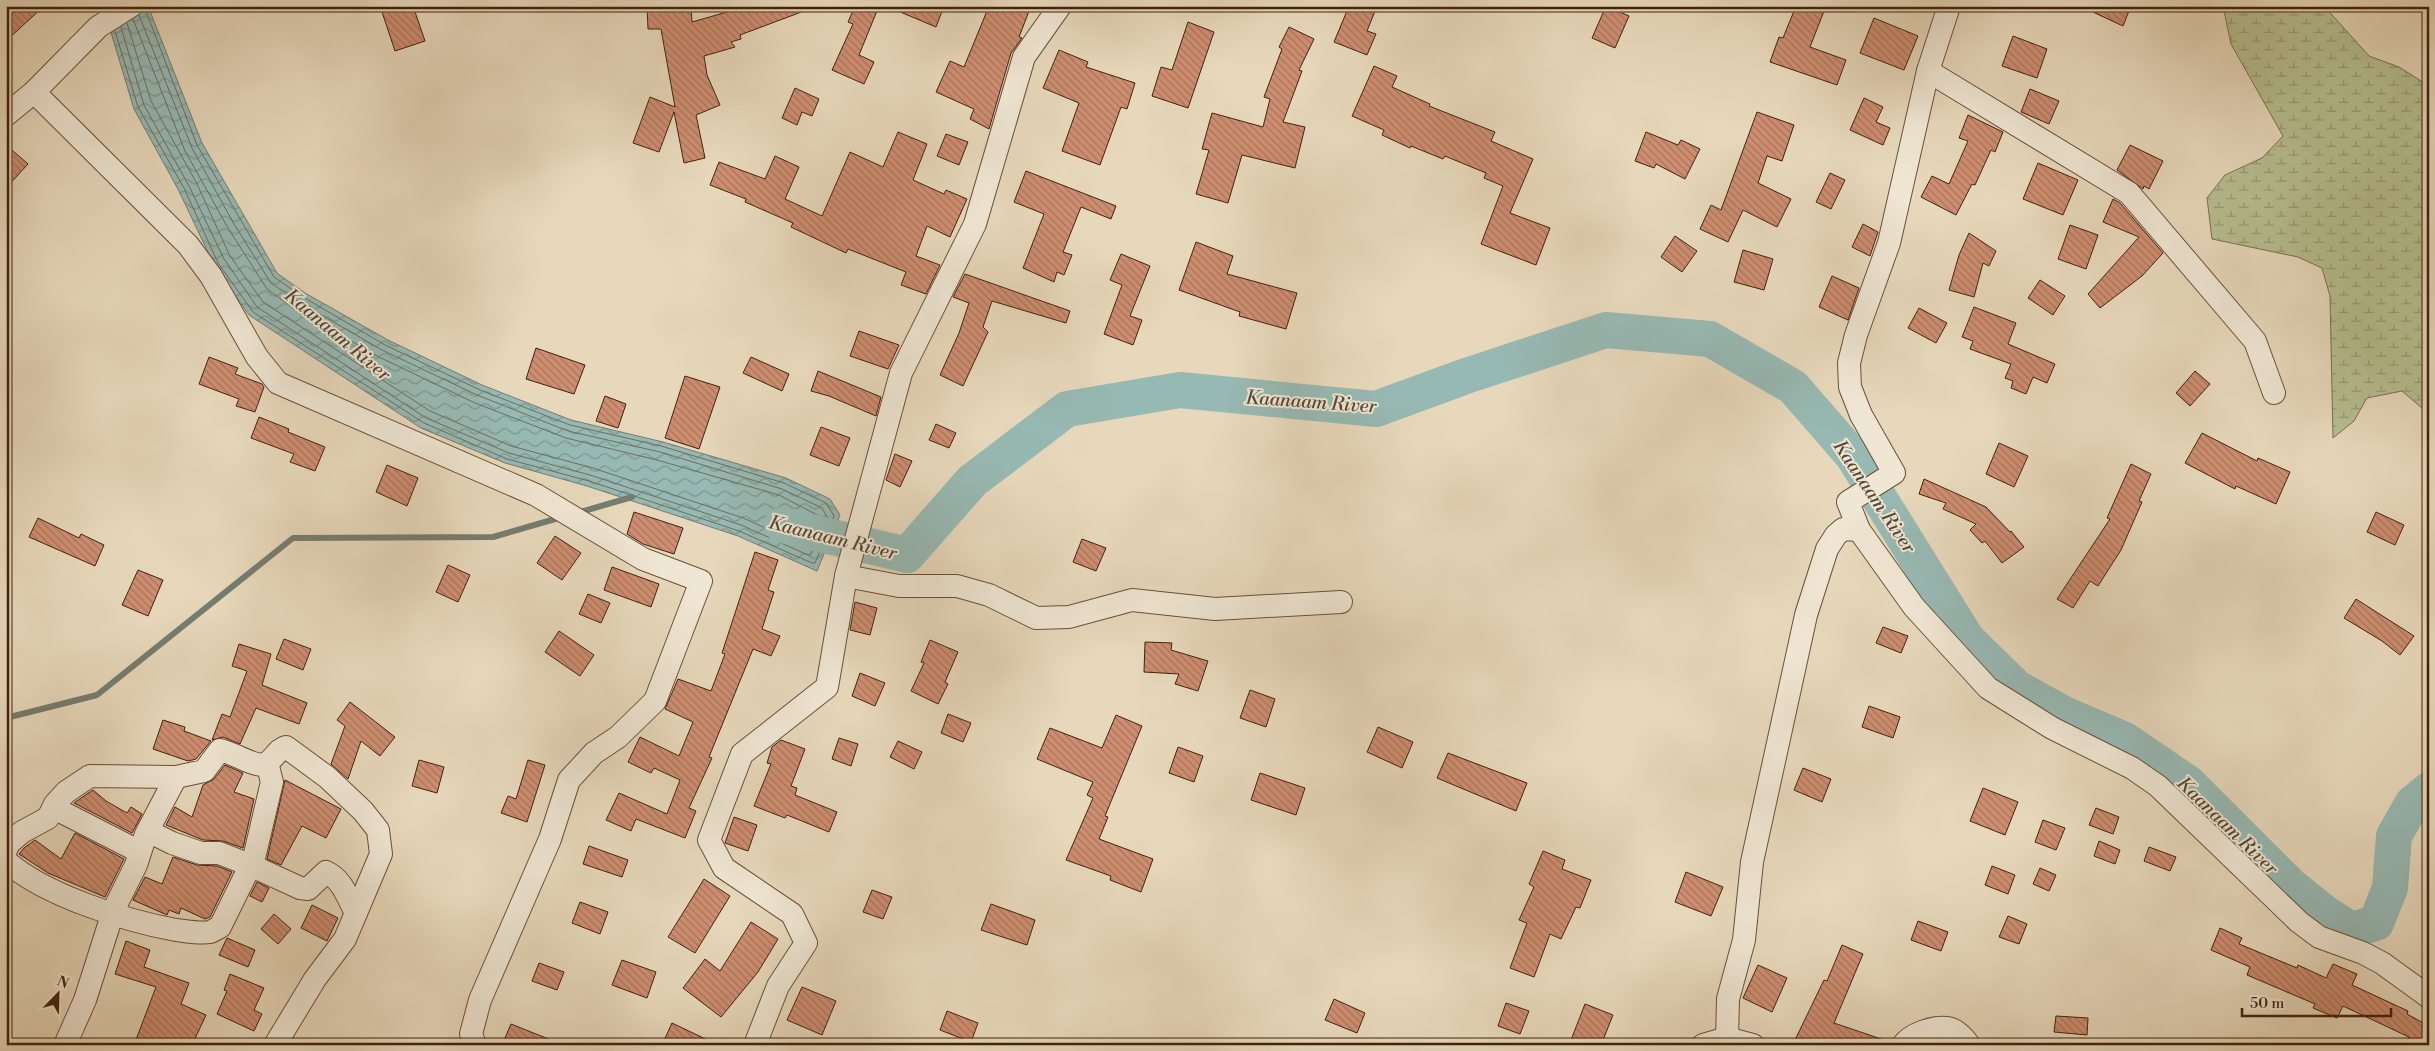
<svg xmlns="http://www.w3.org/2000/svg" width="2435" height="1051" font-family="'Libre Bodoni',serif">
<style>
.wetland{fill:url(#wetland-marsh);stroke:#7c704e}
.water{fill:url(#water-waves);stroke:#757d70}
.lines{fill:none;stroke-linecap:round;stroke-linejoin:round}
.shore{stroke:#6c6e60;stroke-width:1}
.stream{stroke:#757d70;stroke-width:6}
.river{stroke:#97b9b3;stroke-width:36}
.building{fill:url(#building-back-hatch);stroke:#41220c}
.street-casing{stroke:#6a5038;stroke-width:24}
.street{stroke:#efe6d3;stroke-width:22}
.labels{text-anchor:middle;stroke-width:4;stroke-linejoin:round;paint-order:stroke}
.water-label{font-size:19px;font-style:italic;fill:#564836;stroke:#efe6d3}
</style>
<defs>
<pattern id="wetland-marsh" width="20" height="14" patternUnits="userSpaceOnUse" patternTransform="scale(1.25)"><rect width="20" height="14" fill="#b6be90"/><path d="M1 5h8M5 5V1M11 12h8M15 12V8" fill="none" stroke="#969a74"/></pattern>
<pattern id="water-waves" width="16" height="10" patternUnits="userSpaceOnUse" patternTransform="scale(1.25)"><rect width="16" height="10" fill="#97b9b3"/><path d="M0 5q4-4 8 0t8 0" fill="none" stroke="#7d9690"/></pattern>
<pattern id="building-back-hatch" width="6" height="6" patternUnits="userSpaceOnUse" patternTransform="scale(1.25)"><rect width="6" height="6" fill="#ce8e71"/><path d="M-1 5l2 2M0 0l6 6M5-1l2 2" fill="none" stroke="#a9745b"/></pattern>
</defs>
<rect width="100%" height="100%" fill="#e7d8bb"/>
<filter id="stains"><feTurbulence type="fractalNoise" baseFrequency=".004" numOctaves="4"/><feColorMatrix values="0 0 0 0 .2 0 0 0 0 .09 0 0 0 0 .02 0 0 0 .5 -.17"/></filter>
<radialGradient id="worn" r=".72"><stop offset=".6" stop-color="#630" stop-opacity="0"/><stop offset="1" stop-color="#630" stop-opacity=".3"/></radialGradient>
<!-- wetland -->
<polygon class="wetland" points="2223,6 2324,6 2369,56 2399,67 2429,86 2429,414 2402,391 2367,398 2354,421 2333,438 2330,296 2322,268 2298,257 2212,239 2207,198 2225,175 2262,158 2283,136 2231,44"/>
<!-- water -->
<polygon class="water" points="103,6 148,6 202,143 277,273 305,293 388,340 482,385 571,420 663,442 786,478 830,499 840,515 817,571 738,536 587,486 505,463 421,428 249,315 214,265 179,191 134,109"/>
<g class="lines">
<!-- shore -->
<g class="shore">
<polyline points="127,23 151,101 196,182 230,256 263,302 430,411 511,446 593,468 743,518 804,545 807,544 819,516 779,495 657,460 566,438 475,403 379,357 295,309 267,289 228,228 185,151 133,19"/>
<polyline points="121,27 144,105 189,186 224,259 257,307 426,418 509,453 590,475 741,525 808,555 811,554 827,517 822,508 782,489 660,452 568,431 477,395 382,350 299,302 271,283 234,224 192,148 139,15"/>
<polyline points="115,31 138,107 184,188 218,263 253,312 424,423 507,459 589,481 739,531 812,563 815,563 834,516 826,503 784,483 661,446 570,425 480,390 385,345 303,297 274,277 197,145 144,6"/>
</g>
<!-- stream -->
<g class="stream">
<polyline points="577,513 632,497"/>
<polyline points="6,718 97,695 293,538 493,537 562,517"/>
</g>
<!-- river -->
<polyline class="river" points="782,525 907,555 972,481 1067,409 1180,390 1376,409 1466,376 1606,330 1710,339 1793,387 1853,456 1967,639 2017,688 2064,714 2125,740 2188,783 2290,885 2325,913 2351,930 2376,923 2390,888 2394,836 2412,804 2429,790"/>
</g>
<!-- building -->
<g class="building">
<polygon points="6,6 44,6 6,41"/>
<polygon points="380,6 413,6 425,41 395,51"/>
<polygon points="647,6 691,6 692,22 748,6 812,8 740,35 741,39 731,42 735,47 704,56 707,75 720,105 696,115 705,158 684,163 674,112 659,152 633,143 650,97 675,107 661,29 648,29"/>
<polygon points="855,6 879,6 859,55 874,62 864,84 832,70 853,24 848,22"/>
<polygon points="886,6 944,6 936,27"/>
<polygon points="989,6 1031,6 1019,37 1022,38 1011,53 989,129 970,119 974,109 936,92 950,61 964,67"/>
<polygon points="1349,6 1377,6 1367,31 1376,34 1367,55 1334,42"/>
<polygon points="1606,6 1629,16 1615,48 1592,38"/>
<polygon points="1796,6 1826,6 1810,47 1846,60 1837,85 1770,62 1779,37 1783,38"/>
<polygon points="2080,6 2131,6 2123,26"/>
<polygon points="1874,18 1918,36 1904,70 1860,53"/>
<polygon points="1188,22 1214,32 1188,108 1152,96 1161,67 1172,70"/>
<polygon points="1289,27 1314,39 1299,70 1302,71 1283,122 1305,127 1295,168 1242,155 1228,203 1196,194 1209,150 1202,149 1212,113 1263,127 1270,99 1264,97 1282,49 1279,47"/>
<polygon points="2013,36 2047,49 2037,78 2002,66"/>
<polygon points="1059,50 1088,62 1086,67 1135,83 1127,109 1121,107 1100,165 1062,151 1079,103 1043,88"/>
<polygon points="1374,66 1397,76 1392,87 1430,104 1429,106 1495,132 1491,141 1533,159 1510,213 1550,228 1536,265 1481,244 1503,186 1484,178 1486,173 1445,156 1443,159 1411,146 1410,148 1382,135 1384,130 1352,116"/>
<polygon points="795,88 819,99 812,116 802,112 797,125 782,118"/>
<polygon points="2030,89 2059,101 2049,124 2021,112"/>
<polygon points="1864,98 1883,107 1876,122 1890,128 1883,145 1850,130"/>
<polygon points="1757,112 1794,125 1782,161 1767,156 1758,183 1791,199 1777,227 1743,210 1728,242 1700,229 1711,205 1721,210"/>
<polygon points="1968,115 2003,132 1995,152 1991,150 1975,185 1972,184 1956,215 1921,197 1932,176 1949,184 1968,141 1959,138"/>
<polygon points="898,132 927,144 913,180 944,194 946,190 967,199 950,237 927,226 916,256 940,265 926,294 901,285 906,272 848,249 846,253 791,227 793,223 745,202 746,199 710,185 719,162 765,179 775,156 799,167 785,199 822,216 850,152 883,167"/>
<polygon points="1646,132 1678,145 1681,140 1700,149 1685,179 1656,164 1654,168 1635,161"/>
<polygon points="946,134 968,142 959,165 937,156"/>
<polygon points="6,145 28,164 6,188"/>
<polygon points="2130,145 2163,161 2149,189 2144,186 2143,189 2117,170"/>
<polygon points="2038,163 2078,180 2063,215 2023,199"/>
<polygon points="1026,171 1116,206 1111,219 1081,207 1063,252 1072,255 1064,275 1057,272 1054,282 1023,268 1044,214 1014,202"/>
<polygon points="1830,173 1845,180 1831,209 1816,202"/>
<polygon points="2113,199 2120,203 2163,253 2142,276 2100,308 2088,294 2139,237 2103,222"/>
<polygon points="1863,224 1878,232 1870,256 1852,247"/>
<polygon points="2070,225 2098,235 2086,269 2058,259"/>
<polygon points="1969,233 1996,251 1989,266 1983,263 1974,297 1949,290 1959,255"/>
<polygon points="1675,236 1697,251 1682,272 1661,257"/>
<polygon points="1196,242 1233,256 1227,274 1297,293 1286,329 1239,316 1240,312 1179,290"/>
<polygon points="1743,250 1773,259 1764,290 1734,282"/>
<polygon points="1121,254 1150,266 1130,316 1142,320 1133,345 1104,334 1122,285 1110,280"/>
<polygon points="965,274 1070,311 1066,323 992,301 983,327 988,332 963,386 940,375 959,333 969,303 953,297"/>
<polygon points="1832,276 1859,288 1848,320 1819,307"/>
<polygon points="2040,280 2065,296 2053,315 2028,298"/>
<polygon points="1974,307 2016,323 2008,344 2055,364 2047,383 2033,377 2026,394 2011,388 2013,381 2005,378 2011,364 1970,349 1973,341 1962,337"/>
<polygon points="1919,308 1947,323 1936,343 1908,328"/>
<polygon points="859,331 899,345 888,369 850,356"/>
<polygon points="536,348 585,365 574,394 526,379"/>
<polygon points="209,357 238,368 235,374 262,384 264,387 255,412 236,406 239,399 199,384"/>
<polygon points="751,357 789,374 782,391 743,373"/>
<polygon points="818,371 881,397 876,416 829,396 811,391"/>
<polygon points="2195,371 2210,384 2190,406 2176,393"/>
<polygon points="685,376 720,387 699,449 665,438"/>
<polygon points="605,396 626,404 618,428 596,421"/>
<polygon points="259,417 289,429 288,432 325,447 315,471 290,462 294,454 251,438"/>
<polygon points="936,424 956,433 949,448 929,440"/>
<polygon points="821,427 850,438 839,466 810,455"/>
<polygon points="2202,433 2257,461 2258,458 2290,472 2276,504 2236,486 2235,489 2185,463"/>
<polygon points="1999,443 2028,456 2014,487 1986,474"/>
<polygon points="895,454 912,461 900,487 886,480"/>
<polygon points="2131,464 2151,474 2139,501 2142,502 2121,550 2098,586 2090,581 2073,608 2057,599 2110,519 2107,518"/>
<polygon points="387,465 418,478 407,506 376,492"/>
<polygon points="1924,479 1986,507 2010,532 2011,531 2024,547 2002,563 1985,541 1982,543 1970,530 1976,524 1943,509 1946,503 1919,494"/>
<polygon points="634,512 683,528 674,554 643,544 627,534"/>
<polygon points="2376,512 2404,525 2395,545 2367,532"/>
<polygon points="38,518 79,538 81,534 104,545 95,566 29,537"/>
<polygon points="555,536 581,553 562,580 537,563"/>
<polygon points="1082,539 1106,548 1096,571 1073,562"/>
<polygon points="755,552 778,560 768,590 774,592 762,629 780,636 771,656 753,649 709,757 712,758 689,808 696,811 685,838 636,819 631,831 606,820 619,793 667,814 680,780 654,768 651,773 628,762 640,737 679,756 693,722 665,709 678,679 711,691 725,654 722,653"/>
<polygon points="448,565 470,575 458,602 436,592"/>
<polygon points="612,567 659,584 651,607 604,590"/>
<polygon points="138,570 163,580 148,616 122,605"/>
<polygon points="588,594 610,603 601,623 579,614"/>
<polygon points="2356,599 2414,636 2400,655 2382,641 2344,618"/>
<polygon points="855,602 877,608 870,635 850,630"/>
<polygon points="1883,627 1908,636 1901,653 1876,643"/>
<polygon points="559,631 594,655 580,676 545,652"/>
<polygon points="284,639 311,649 303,670 276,659"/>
<polygon points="930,640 958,652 945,682 948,684 938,704 911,691 924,663 921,662"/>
<polygon points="1145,642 1172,643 1171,650 1208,661 1198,691 1175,684 1179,674 1144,672"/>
<polygon points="239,644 271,654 262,685 307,703 299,724 256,708 240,744 223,737 212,740 222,714 230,717 247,671 232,666"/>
<polygon points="860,673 885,683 875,706 852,696"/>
<polygon points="1250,690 1275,699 1266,727 1240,718"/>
<polygon points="350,702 395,737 380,756 361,741 348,779 331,764 345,726 337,720"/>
<polygon points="1869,706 1900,717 1893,738 1862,727"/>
<polygon points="948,714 971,723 963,742 941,733"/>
<polygon points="1116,715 1142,726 1105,816 1108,817 1099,839 1153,859 1141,892 1110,880 1111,876 1066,860 1093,798 1087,795 1093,782 1037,759 1050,728 1102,748"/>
<polygon points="163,720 185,727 184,731 211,741 196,759 188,761 153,749"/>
<polygon points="1378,727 1413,742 1402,768 1367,752"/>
<polygon points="839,738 858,744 851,766 832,759"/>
<polygon points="781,740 805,749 791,786 797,788 795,795 837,812 829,832 787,815 785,818 754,806 771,764 767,763 772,747"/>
<polygon points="898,741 922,752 914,769 890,757"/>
<polygon points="1178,747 1203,756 1194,782 1169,773"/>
<polygon points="1448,753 1527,783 1516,811 1437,778"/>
<polygon points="419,760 444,767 437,793 412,786"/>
<polygon points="528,760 545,765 527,822 501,813 508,796 516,799"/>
<polygon points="225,765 243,773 234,792 254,799 243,848 223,841 203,840 166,825 175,807 192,817 203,785 214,779"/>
<polygon points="1803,768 1831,779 1822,802 1794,790"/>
<polygon points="1260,773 1305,788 1296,815 1251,800"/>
<polygon points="285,780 341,809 326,838 302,826 281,865 267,859"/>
<polygon points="1983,788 2018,802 2005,835 1970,821"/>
<polygon points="93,790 106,801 127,813 131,807 142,814 132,833 74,803"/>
<polygon points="2096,808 2119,817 2113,834 2089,825"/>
<polygon points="734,817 757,825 748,851 725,843"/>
<polygon points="2043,820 2065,828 2056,850 2035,842"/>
<polygon points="75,833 124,859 105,897 48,873 19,854 24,848 35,840 61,859"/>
<polygon points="2099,841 2120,850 2115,864 2094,856"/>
<polygon points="589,846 628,860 622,877 583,864"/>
<polygon points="2149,847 2176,857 2170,871 2144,861"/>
<polygon points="1543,851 1565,860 1562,869 1591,880 1580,908 1576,907 1561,939 1550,934 1534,977 1510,968 1527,923 1519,920 1534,887 1529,884"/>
<polygon points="173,857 197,865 217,866 232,872 210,917 205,919 181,908 179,914 169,910 167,915 133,900 145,877 162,884"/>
<polygon points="1992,866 2015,875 2008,894 1985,885"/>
<polygon points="2040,868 2056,875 2049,891 2033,884"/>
<polygon points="1686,872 1723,887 1711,916 1675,902"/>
<polygon points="704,879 730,896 695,953 668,937"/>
<polygon points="257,882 269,888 262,902 250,896"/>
<polygon points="872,890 892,897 883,919 863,912"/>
<polygon points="580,902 608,912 600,934 572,923"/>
<polygon points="991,904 1035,920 1027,945 981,930"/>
<polygon points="312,905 338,918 327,941 301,928"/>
<polygon points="274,914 291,929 278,944 261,929"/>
<polygon points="2008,916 2027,924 2019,944 1999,937"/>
<polygon points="1918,921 1948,932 1941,951 1911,940"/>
<polygon points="751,922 778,939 758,972 721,1017 683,988 705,959 720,971"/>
<polygon points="2220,928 2242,938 2239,944 2297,968 2298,965 2326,978 2333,964 2357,974 2352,985 2408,1011 2407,1014 2429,1026 2429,1045 2405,1045 2409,1037 2343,1006 2337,1018 2313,1008 2315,1004 2247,975 2250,967 2211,950"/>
<polygon points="227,938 255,950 248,967 219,955"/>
<polygon points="126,941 150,950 144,967 189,983 181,1004 206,1015 192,1045 134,1045 156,987 115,974"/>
<polygon points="1842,945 1863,954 1834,1023 1890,1042 1890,1045 1807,1045 1795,1040 1824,980 1827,981"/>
<polygon points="622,960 656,972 647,998 612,985"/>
<polygon points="539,963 564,972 557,990 532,981"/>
<polygon points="1758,965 1787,978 1772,1012 1743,998"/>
<polygon points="230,974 264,988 254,1010 262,1014 254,1031 217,1014 227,991 224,990"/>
<polygon points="802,987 836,1001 822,1035 787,1020"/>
<polygon points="1334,999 1365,1013 1357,1033 1325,1020"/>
<polygon points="1506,1003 1529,1011 1520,1034 1498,1026"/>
<polygon points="1585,1004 1613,1015 1601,1045 1583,1045 1571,1040"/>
<polygon points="947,1011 978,1023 971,1042 940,1030"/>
<polygon points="2056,1016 2088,1018 2087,1035 2054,1032"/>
<polygon points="672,1023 718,1045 662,1045"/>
<polygon points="511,1024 561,1044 561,1045 502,1045"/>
</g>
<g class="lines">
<!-- street casing -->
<g class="street-casing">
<g id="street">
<polyline points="1949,6 1928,71 1889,243 1856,335 1849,363 1850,387 1861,415 1894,473 1848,502 1859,530 1914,607 1988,688 2052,728 2132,768 2158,786 2299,922 2319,937 2363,953 2382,963 2429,997"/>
<polyline points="1928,71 2129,193 2255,341 2274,393"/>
<polyline points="34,92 188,245 211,276 257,357 278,383 536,495 643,559 701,581 655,701 618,737 594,753 569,780 550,839 480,1000 471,1034 475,1045"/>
<polyline points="6,115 34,92 98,27 131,6"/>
<polyline points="846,576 899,586 957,586 989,595 1036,618 1069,617 1132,600 1215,609 1341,602"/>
<polyline points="54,808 140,852"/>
<path d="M148,831L172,843L201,853H219L250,865L300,888L308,889L326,872C343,880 347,897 356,913"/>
<polyline points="6,850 9,843 22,832 48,818 55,804 66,792 90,776 176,777"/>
<path d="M6,861C44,895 126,921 176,930C186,931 200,934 210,932C213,931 217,928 220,927L254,858L272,782L267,763"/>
<polyline points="1727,1038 1728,999 1744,940 1752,862 1806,615 1827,549 1836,535 1843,529 1859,530"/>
<path d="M65,1045L85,1000L114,909L136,865L146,834L176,777L204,771L220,750C232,752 256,768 265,764C274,760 277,749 286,747L327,777L363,811L378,830L381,854L345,939L315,979L275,1045"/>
<polyline points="755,1045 778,986 806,943 792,914 724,868 709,840 742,754 827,687 846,576 901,373 975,224 1024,57 1060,6"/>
<polyline points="1703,1045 1727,1038 1753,1045"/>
<path d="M1903,1045C1911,1034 1933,1026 1947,1028C1956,1029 1964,1038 1969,1045"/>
</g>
</g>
<!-- street -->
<use href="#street" class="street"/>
</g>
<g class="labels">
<!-- water labels -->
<g class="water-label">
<text transform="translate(338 334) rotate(40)" y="7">Kaanaam River</text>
<text transform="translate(1311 401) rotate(4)" y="7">Kaanaam River</text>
<text transform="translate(1875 496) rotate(56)" y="7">Kaanaam River</text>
<text transform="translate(833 537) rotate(14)" y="7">Kaanaam River</text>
<text transform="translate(2228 825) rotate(44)" y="7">Kaanaam River</text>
</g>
</g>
<!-- margin -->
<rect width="2435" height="1051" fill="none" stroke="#e7d8bb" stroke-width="25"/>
<rect x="8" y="8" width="2420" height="1036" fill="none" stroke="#41220c" stroke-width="2.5"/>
<rect x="12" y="12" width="2410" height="1026" fill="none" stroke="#41220c"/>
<!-- north arrow -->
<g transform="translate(58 994) rotate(23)" stroke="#efe6d3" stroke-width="4" paint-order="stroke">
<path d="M0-4L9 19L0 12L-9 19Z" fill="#41220c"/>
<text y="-8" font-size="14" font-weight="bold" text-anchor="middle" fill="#41220c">N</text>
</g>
<!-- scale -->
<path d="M2242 1008v8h149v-8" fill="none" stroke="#41220c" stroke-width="2.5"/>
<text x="2250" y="1008" font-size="15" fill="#41220c" stroke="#efe6d3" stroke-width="4" paint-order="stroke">50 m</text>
<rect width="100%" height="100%" filter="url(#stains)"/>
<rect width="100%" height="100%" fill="url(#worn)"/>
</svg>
